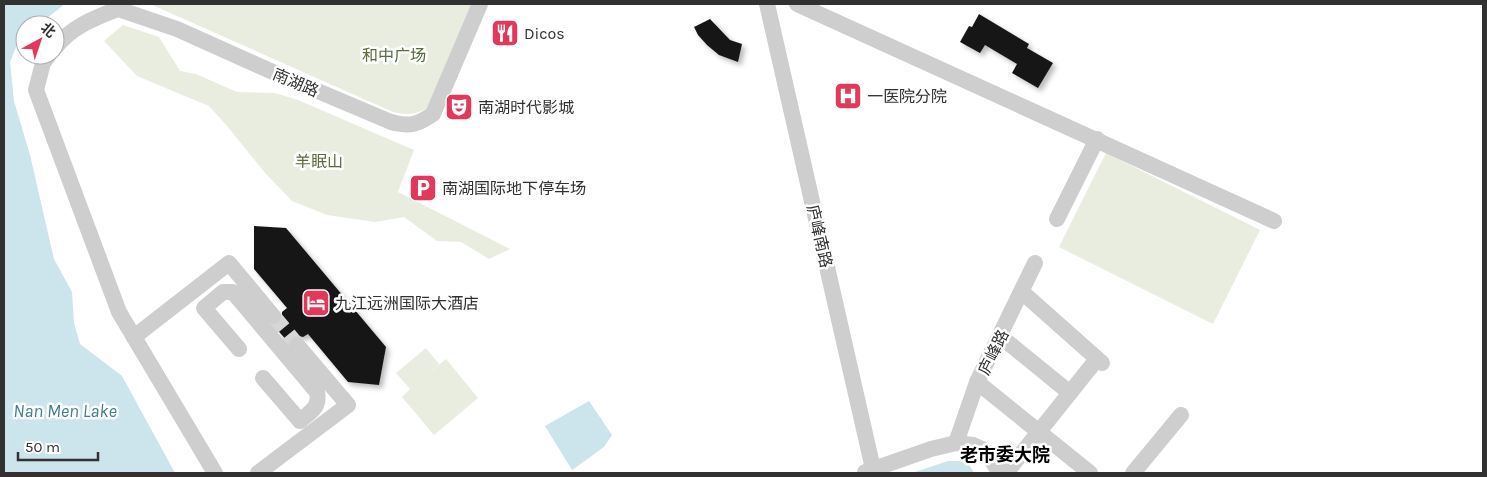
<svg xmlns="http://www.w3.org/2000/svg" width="1487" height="477" font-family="Karla,'Noto Sans SC',sans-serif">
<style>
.green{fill:#e9eddf}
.water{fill:#cce4ec}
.building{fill:#181818;filter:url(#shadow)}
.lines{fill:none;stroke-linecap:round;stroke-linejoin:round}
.minor-tunnel{stroke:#d6d6d6;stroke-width:16;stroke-dasharray:16 8;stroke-linecap:butt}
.minor{stroke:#cecece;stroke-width:16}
.labels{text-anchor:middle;stroke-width:5;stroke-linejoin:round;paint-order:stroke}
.poi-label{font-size:16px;fill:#313131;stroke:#fff;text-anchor:start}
.park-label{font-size:16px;fill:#5a6c3e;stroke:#fff}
.street-label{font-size:16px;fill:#313131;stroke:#fff}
.water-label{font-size:18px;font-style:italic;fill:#3f7d92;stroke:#fff}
.neighbourhood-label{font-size:18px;font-weight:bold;fill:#000;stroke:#fff}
</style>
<defs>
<filter id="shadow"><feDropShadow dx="3.5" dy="3.5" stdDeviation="2.5" flood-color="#0004"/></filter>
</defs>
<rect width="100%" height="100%" fill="#fff"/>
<!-- green -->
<g class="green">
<path d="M150,4H474L427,108C415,115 407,115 393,112Z"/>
<polygon points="123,25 159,37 180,71 196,74 237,92 275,93 298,100 414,150 398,192 510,249 489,259 461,242 437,241 404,217 375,222 327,215 292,201 266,174 227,126 209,106 137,76 104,41"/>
<polygon points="1106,153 1260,230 1213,324 1059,247"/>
<polygon points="426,348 439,364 426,375 446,359 478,398 434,435 402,397 410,389 396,373"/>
</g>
<!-- water -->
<g class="water">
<polygon points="4,4 65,4 38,25 25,25 25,36 19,40 10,62 14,101 30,155 54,259 72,292 74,323 80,344 122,376 175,473 4,473"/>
<polygon points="589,401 612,435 604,447 572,470 545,426"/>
<polygon points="948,461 967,461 974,473 912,473"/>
</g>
<!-- building -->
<g class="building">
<polygon points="979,14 1029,44 1027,48 1053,63 1038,88 1012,73 1017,64 985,45 980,53 960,42 969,26 972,27"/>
<polygon points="710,19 730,40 742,44 738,62 719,55 707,45 698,35 694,27"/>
<polygon points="254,226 286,228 386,347 379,385 348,382 308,334 303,337 295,335 288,342 274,326 280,323 282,319 282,312 287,308 254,269"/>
</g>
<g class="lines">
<!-- minor-tunnel -->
<polyline class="minor-tunnel" points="273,316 297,345"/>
<!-- minor -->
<g class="minor">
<polyline points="767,4 874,473"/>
<polyline points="797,4 1274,221"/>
<path d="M55,48C71,27 94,18 118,9L177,29L275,73L391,122C410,127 417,125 433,114L480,4"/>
<polyline points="49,55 43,63 36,90 119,312 215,473"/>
<polyline points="1057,219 1097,139"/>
<polyline points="1022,292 1102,363"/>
<polyline points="1000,336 1070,393"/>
<polyline points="134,337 229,263 273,316"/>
<path d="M239,349L204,308L223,292H233L317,392C320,408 311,411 300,421L263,378"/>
<polyline points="977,382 1090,473"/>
<polyline points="956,443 977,382 1035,263"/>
<polyline points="865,472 931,449 956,443 973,445 980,448 986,452 1000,473"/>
<polyline points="258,473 348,405 297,345"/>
<polyline points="1006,473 1097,359"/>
<polyline points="1133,473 1181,415"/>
</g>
</g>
<!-- icons -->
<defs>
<g id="restaurant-square" transform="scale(1.4375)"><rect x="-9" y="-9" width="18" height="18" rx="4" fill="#e3385a" stroke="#fff"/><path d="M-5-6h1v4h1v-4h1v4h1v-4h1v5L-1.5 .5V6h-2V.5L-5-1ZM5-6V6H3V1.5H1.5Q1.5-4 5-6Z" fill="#fff"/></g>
<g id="hospital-square" transform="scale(1.4375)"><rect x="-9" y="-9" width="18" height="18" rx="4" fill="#e3385a" stroke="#fff"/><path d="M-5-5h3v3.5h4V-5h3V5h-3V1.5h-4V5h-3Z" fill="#fff"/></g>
<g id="theatre-square" transform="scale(1.4375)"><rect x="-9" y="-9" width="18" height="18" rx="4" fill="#e3385a" stroke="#fff"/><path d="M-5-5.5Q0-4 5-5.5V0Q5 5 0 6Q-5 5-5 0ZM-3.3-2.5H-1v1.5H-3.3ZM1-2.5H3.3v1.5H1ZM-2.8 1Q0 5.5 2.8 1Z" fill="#fff"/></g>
<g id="parking-square" transform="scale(1.4375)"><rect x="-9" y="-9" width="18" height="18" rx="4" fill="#e3385a" stroke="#fff"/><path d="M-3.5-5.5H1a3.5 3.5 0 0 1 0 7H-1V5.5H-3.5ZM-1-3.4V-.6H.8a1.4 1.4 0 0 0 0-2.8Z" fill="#fff"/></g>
<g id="hotel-square" transform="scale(1.4375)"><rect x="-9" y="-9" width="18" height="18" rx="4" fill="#e3385a" stroke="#fff"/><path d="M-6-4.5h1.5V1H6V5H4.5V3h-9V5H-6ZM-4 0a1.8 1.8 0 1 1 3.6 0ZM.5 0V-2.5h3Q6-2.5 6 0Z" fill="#fff"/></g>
</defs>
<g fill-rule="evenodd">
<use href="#restaurant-square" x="505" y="33"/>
<use href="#hospital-square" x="848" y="96"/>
<use href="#theatre-square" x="459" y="107"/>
<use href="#parking-square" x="423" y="188"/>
<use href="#hotel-square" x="316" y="303"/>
</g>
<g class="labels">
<!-- poi labels -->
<g class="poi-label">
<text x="524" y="39">Dicos</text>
<text x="867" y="102">一医院分院</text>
<text x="478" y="113">南湖时代影城</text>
<text x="442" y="194">南湖国际地下停车场</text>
<text x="335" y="309">九江远洲国际大酒店</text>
</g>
<!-- park labels -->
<g class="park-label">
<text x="394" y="61">和中广场</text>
<text x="319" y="167">羊眠山</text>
</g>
<!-- street labels -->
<g class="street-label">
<text transform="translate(296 82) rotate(23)" y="6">南湖路</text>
<text transform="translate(820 236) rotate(77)" y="6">庐峰南路</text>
<text transform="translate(993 352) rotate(-64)" y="6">庐峰路</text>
</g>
<!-- water labels -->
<g class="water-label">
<text x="65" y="417">Nan Men Lake</text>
</g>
<!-- neighbourhood labels -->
<g class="neighbourhood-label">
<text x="1005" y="461">老市委大院</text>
</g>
</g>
<!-- border -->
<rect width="1487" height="477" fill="none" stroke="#313131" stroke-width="10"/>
<!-- north arrow -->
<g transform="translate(40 40) rotate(40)"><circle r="24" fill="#ffffff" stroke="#adadad"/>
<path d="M0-4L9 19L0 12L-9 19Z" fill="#e3385a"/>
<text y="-8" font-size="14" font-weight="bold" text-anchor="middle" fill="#313131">北</text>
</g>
<!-- scale -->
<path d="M18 452v8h80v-8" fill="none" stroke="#313131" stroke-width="2.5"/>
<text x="25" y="452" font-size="15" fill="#313131" stroke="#ffffff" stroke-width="4" paint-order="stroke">50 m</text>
</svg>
